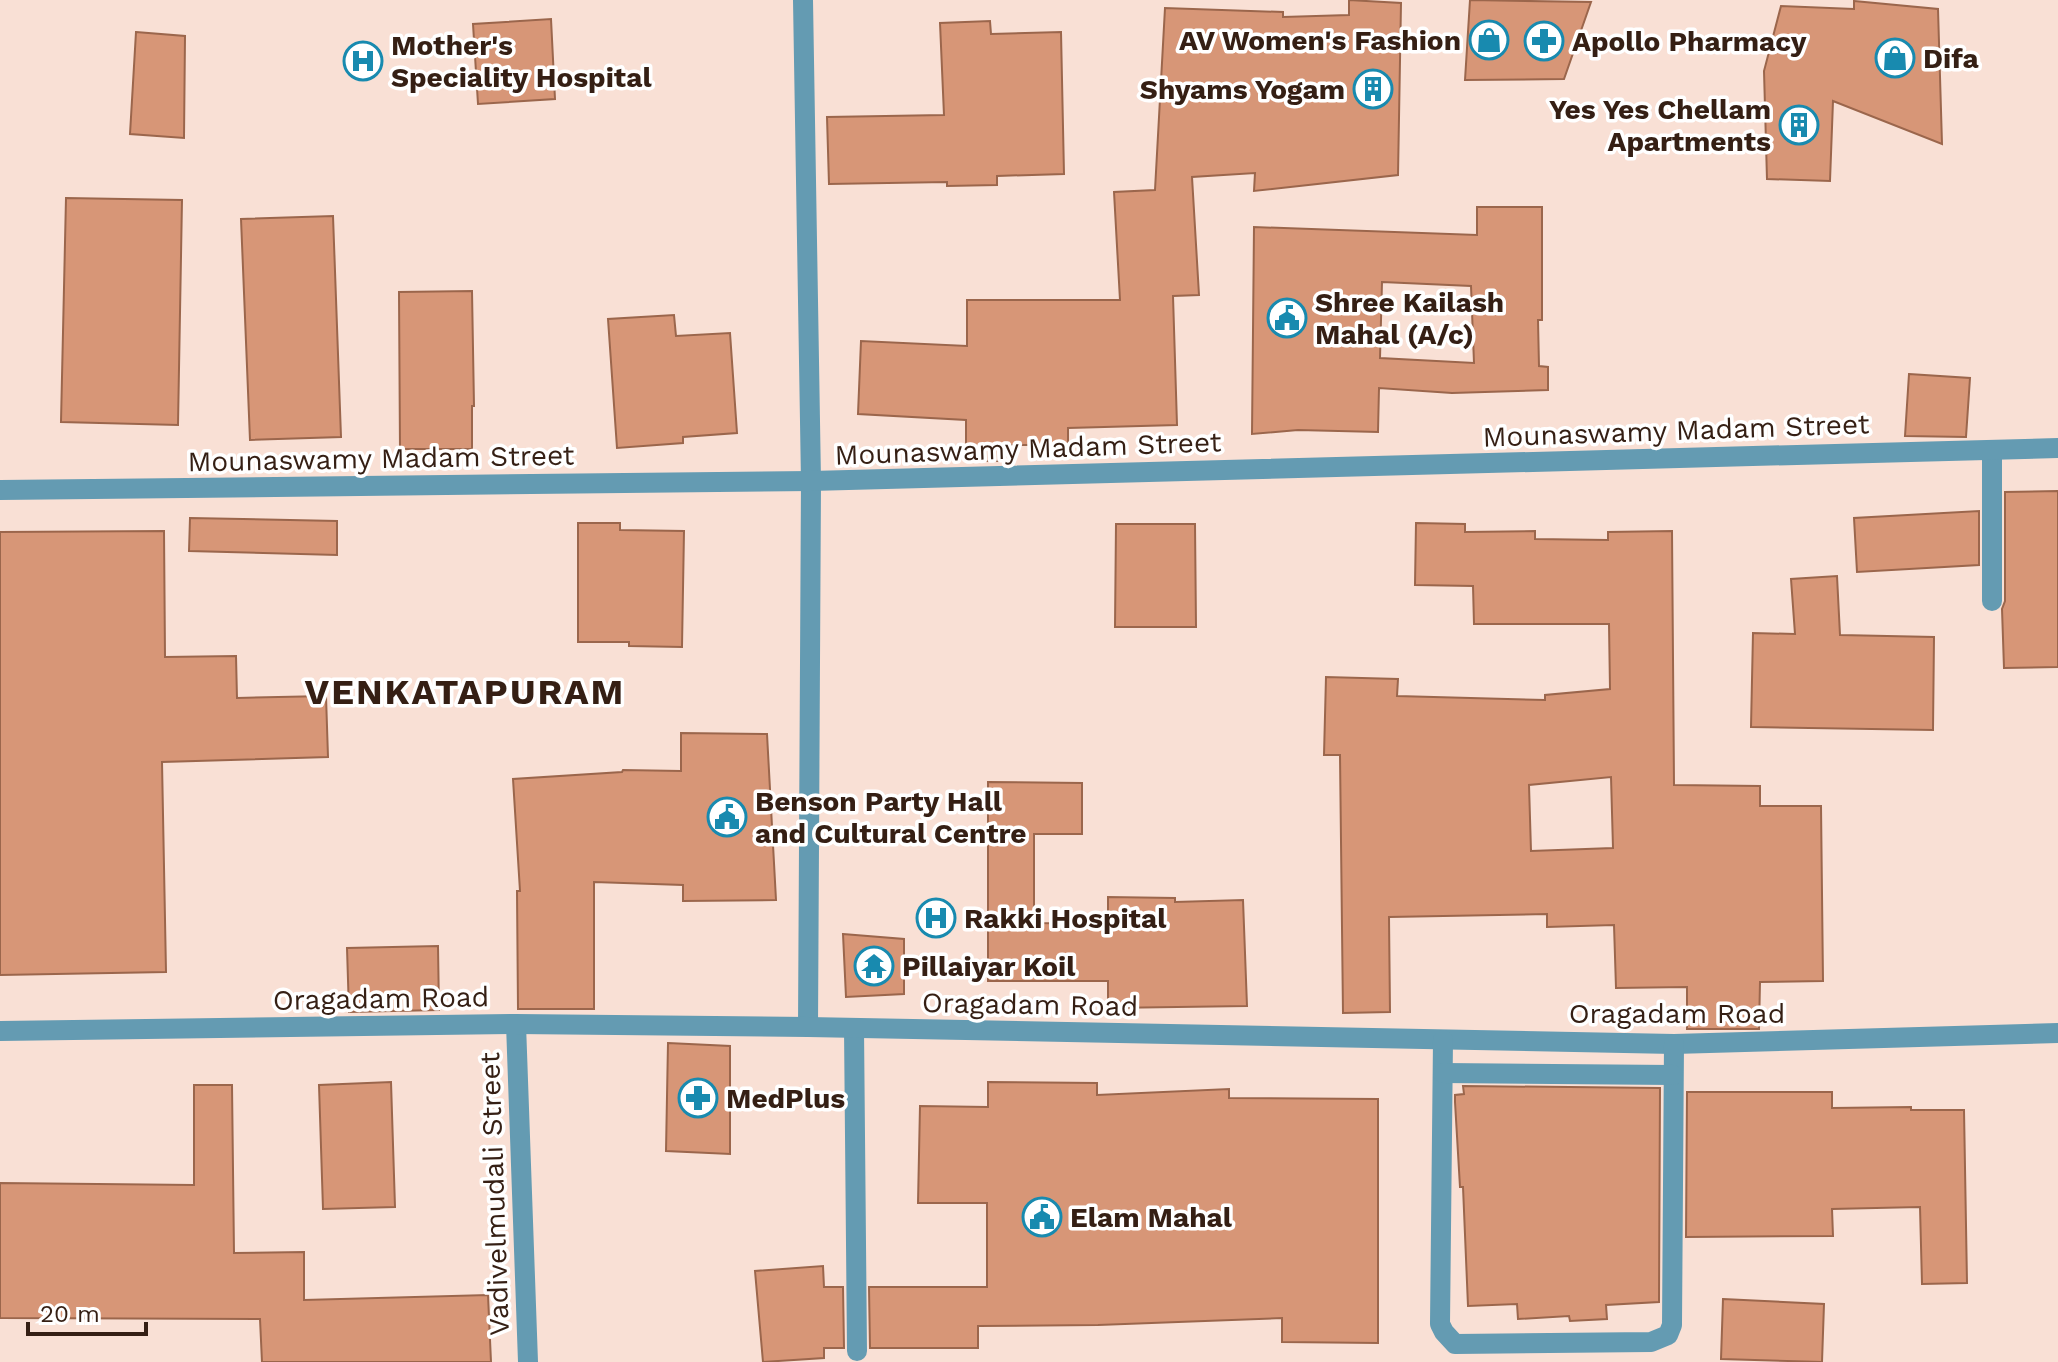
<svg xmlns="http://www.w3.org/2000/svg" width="2058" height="1362" font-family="'Work Sans',sans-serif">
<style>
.building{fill:#d79677;stroke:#9b664c;stroke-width:2;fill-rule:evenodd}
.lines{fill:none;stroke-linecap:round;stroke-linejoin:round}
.minor{stroke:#649bb2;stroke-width:20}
.labels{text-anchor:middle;stroke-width:7;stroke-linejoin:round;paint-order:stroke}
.poi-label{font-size:28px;font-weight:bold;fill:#351f14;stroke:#fff;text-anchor:start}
.street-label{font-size:28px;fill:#351f14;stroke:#fff}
.district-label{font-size:36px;font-weight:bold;letter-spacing:2px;fill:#351f14;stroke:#fff}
</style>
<rect width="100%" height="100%" fill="#f9e0d5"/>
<!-- building -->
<g class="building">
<polygon points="1349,0 1401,3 1398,175 1254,191 1255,173 1192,177 1199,295 1173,296 1177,425 1068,428 1068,445 1003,445 1003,461 966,461 966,420 858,414 861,341 967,346 967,300 1120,300 1114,192 1155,190 1165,8 1283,12 1283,17 1349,15"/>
<polygon points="1470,0 1591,2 1564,79 1465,80"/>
<polygon points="1854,1 1938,9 1942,144 1833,101 1830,181 1767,179 1764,71 1781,6 1854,9"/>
<polygon points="551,19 555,99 478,104 473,24"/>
<polygon points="990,21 991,34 1061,32 1064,174 997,176 997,185 947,186 947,182 829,184 827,117 944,115 940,23"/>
<polygon points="136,32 185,36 184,138 130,134"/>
<polygon points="66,198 182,200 178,425 61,422"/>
<path d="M1477,207H1542V320H1538L1539,366L1548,367V390L1452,393L1379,388L1378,432L1298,430L1252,434L1254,227L1477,235ZM1382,282L1471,286L1474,363L1380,358Z"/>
<polygon points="333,216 341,437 250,440 241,219"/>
<polygon points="472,291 474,406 472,406 472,449 400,449 399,292"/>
<polygon points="674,315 676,336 730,333 737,433 683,437 683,443 617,448 608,319"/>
<polygon points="1909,374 1970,378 1966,437 1905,436"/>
<polygon points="2058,491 2058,667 2004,668 2002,609 2005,601 2005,492"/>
<polygon points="1979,511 1979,565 1857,572 1854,518"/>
<polygon points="190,518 337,521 337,555 189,551"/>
<polygon points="578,523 620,523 620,530 684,531 682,647 629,646 629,642 578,642"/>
<path d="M1416,523L1465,524V532L1535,531V539L1608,540V532L1672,531L1674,785L1760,786V806H1821L1823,981L1760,982L1759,1029H1687V987L1616,988L1614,925L1547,927V914L1389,917L1390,1012L1343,1013L1340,755H1324L1326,677L1398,679L1397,696L1545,700V695L1610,689L1609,624H1474L1473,586L1415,585ZM1611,777L1613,848L1531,851L1529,785Z"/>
<polygon points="1116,524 1195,524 1196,627 1115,627"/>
<polygon points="164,531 165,657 236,656 237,698 326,696 328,757 162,762 166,972 0,975 0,532"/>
<polygon points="1837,576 1840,635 1934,637 1933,730 1751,727 1753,633 1795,634 1791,579"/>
<polygon points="681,733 767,734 776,900 683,901 683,885 594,882 594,1009 518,1009 517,891 520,891 513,779 622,772 623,770 681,771"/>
<polygon points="988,782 1082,783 1082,834 1034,834 1034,923 1108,924 1108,897 1175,898 1175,902 1243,900 1247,1006 1108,1008 1108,981 988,981"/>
<polygon points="843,934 904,939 904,994 846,997"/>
<polygon points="438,946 439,1010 349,1012 347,948"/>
<polygon points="668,1043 730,1046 730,1154 666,1151"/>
<polygon points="391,1082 395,1207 323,1209 319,1085"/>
<polygon points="988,1082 1097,1083 1097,1095 1229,1089 1229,1098 1378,1099 1378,1343 1282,1342 1282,1318 1098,1325 978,1326 978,1348 870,1348 869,1287 987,1287 987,1203 918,1203 920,1106 988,1107"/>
<polygon points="194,1085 232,1085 234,1253 304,1252 304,1300 488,1295 491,1362 262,1362 260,1319 0,1318 0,1183 194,1185"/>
<polygon points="1463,1086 1660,1088 1659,1302 1606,1305 1607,1319 1570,1321 1569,1316 1518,1319 1517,1304 1468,1306 1463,1187 1460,1187 1455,1102 1455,1095 1464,1094"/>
<polygon points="1687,1092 1832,1092 1832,1108 1911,1107 1911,1110 1964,1110 1967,1283 1922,1284 1920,1207 1832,1209 1833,1236 1686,1237"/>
<polygon points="823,1266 824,1287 843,1287 844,1348 824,1348 824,1358 763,1362 755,1271"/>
<polygon points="1723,1299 1824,1304 1822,1362 1721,1359"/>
</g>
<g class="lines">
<!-- minor -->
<g class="minor">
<polyline points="803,0 811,481 808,1027"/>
<polyline points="1992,450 1992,601"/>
<polyline points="0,490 811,481 2058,448"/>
<polyline points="516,1024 528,1362"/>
<polyline points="854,1028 857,1351"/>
<polyline points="0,1031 516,1024 808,1027 1674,1044 2058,1033"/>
<polyline points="1443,1040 1440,1324 1444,1332 1455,1344 1651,1342 1668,1335 1672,1325 1674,1044"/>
<polyline points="1443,1073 1673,1075"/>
</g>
</g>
<!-- icons -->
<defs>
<g id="shop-ring" transform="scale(2)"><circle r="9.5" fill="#fff" stroke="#188aaf" stroke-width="1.5"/><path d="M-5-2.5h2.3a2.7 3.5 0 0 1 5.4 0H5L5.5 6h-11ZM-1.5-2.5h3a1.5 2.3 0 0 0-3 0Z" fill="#188aaf"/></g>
<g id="pharmacy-ring" transform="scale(2)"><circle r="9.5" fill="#fff" stroke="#188aaf" stroke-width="1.5"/><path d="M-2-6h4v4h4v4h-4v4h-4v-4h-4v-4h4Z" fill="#188aaf"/></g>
<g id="hospital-ring" transform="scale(2)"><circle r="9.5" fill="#fff" stroke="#188aaf" stroke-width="1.5"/><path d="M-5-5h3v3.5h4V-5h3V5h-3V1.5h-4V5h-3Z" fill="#188aaf"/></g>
<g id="building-ring" transform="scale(2)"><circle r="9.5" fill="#fff" stroke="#188aaf" stroke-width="1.5"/><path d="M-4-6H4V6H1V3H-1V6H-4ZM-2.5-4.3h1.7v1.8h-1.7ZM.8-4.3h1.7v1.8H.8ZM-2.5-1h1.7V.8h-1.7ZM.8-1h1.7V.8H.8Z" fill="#188aaf"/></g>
<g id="civic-ring" transform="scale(2)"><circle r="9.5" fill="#fff" stroke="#188aaf" stroke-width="1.5"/><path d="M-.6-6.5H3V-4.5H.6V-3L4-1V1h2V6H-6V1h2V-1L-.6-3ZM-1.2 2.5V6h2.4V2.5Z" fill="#188aaf"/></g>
<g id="temple-ring" transform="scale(2)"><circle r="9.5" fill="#fff" stroke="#188aaf" stroke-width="1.5"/><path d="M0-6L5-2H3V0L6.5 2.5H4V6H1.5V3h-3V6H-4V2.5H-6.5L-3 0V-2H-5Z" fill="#188aaf"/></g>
</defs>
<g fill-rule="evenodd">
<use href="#shop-ring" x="1489" y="40"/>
<use href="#pharmacy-ring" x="1544" y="41"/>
<use href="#shop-ring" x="1895" y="58"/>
<use href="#hospital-ring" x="363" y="61"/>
<use href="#building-ring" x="1373" y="89"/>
<use href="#building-ring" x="1799" y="125"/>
<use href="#civic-ring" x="1287" y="318"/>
<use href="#civic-ring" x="727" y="817"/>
<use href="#hospital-ring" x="936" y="918"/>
<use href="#temple-ring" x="874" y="966"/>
<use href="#pharmacy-ring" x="698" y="1098"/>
<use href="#civic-ring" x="1042" y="1217"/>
</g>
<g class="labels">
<!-- poi labels -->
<g class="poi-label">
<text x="1461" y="50" text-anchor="end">AV Women's Fashion</text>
<text x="1572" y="51">Apollo Pharmacy</text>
<text x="391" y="55">Mother's<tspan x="391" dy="32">Speciality Hospital</tspan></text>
<text x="1923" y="68">Difa</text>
<text x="1345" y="99" text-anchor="end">Shyams Yogam</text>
<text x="1771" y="119" text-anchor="end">Yes Yes Chellam<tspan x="1771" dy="32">Apartments</tspan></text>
<text x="1315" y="312">Shree Kailash<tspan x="1315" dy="32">Mahal (A/c)</tspan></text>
<text x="755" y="811">Benson Party Hall<tspan x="755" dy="32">and Cultural Centre</tspan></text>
<text x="964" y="928">Rakki Hospital</text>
<text x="902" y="976">Pillaiyar Koil</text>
<text x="726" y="1108">MedPlus</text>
<text x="1070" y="1227">Elam Mahal</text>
</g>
<!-- street labels -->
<g class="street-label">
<text transform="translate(1676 430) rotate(-2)" y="10">Mounaswamy Madam Street</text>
<text transform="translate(1028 448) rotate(-2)" y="10">Mounaswamy Madam Street</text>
<text transform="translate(381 458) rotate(-1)" y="10">Mounaswamy Madam Street</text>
<text transform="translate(381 998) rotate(-1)" y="10">Oragadam Road</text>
<text transform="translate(1030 1004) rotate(1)" y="10">Oragadam Road</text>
<text x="1677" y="1023">Oragadam Road</text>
<text transform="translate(494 1194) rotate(-92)" y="10">Vadivelmudali Street</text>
</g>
<!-- district labels -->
<g class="district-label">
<text x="465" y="704">VENKATAPURAM</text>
</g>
</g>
<!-- scale -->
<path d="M28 1322v12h118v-12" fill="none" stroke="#351f14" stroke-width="4"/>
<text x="40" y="1322" font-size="24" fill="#351f14" stroke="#ffffff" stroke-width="6" paint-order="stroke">20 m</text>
</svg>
